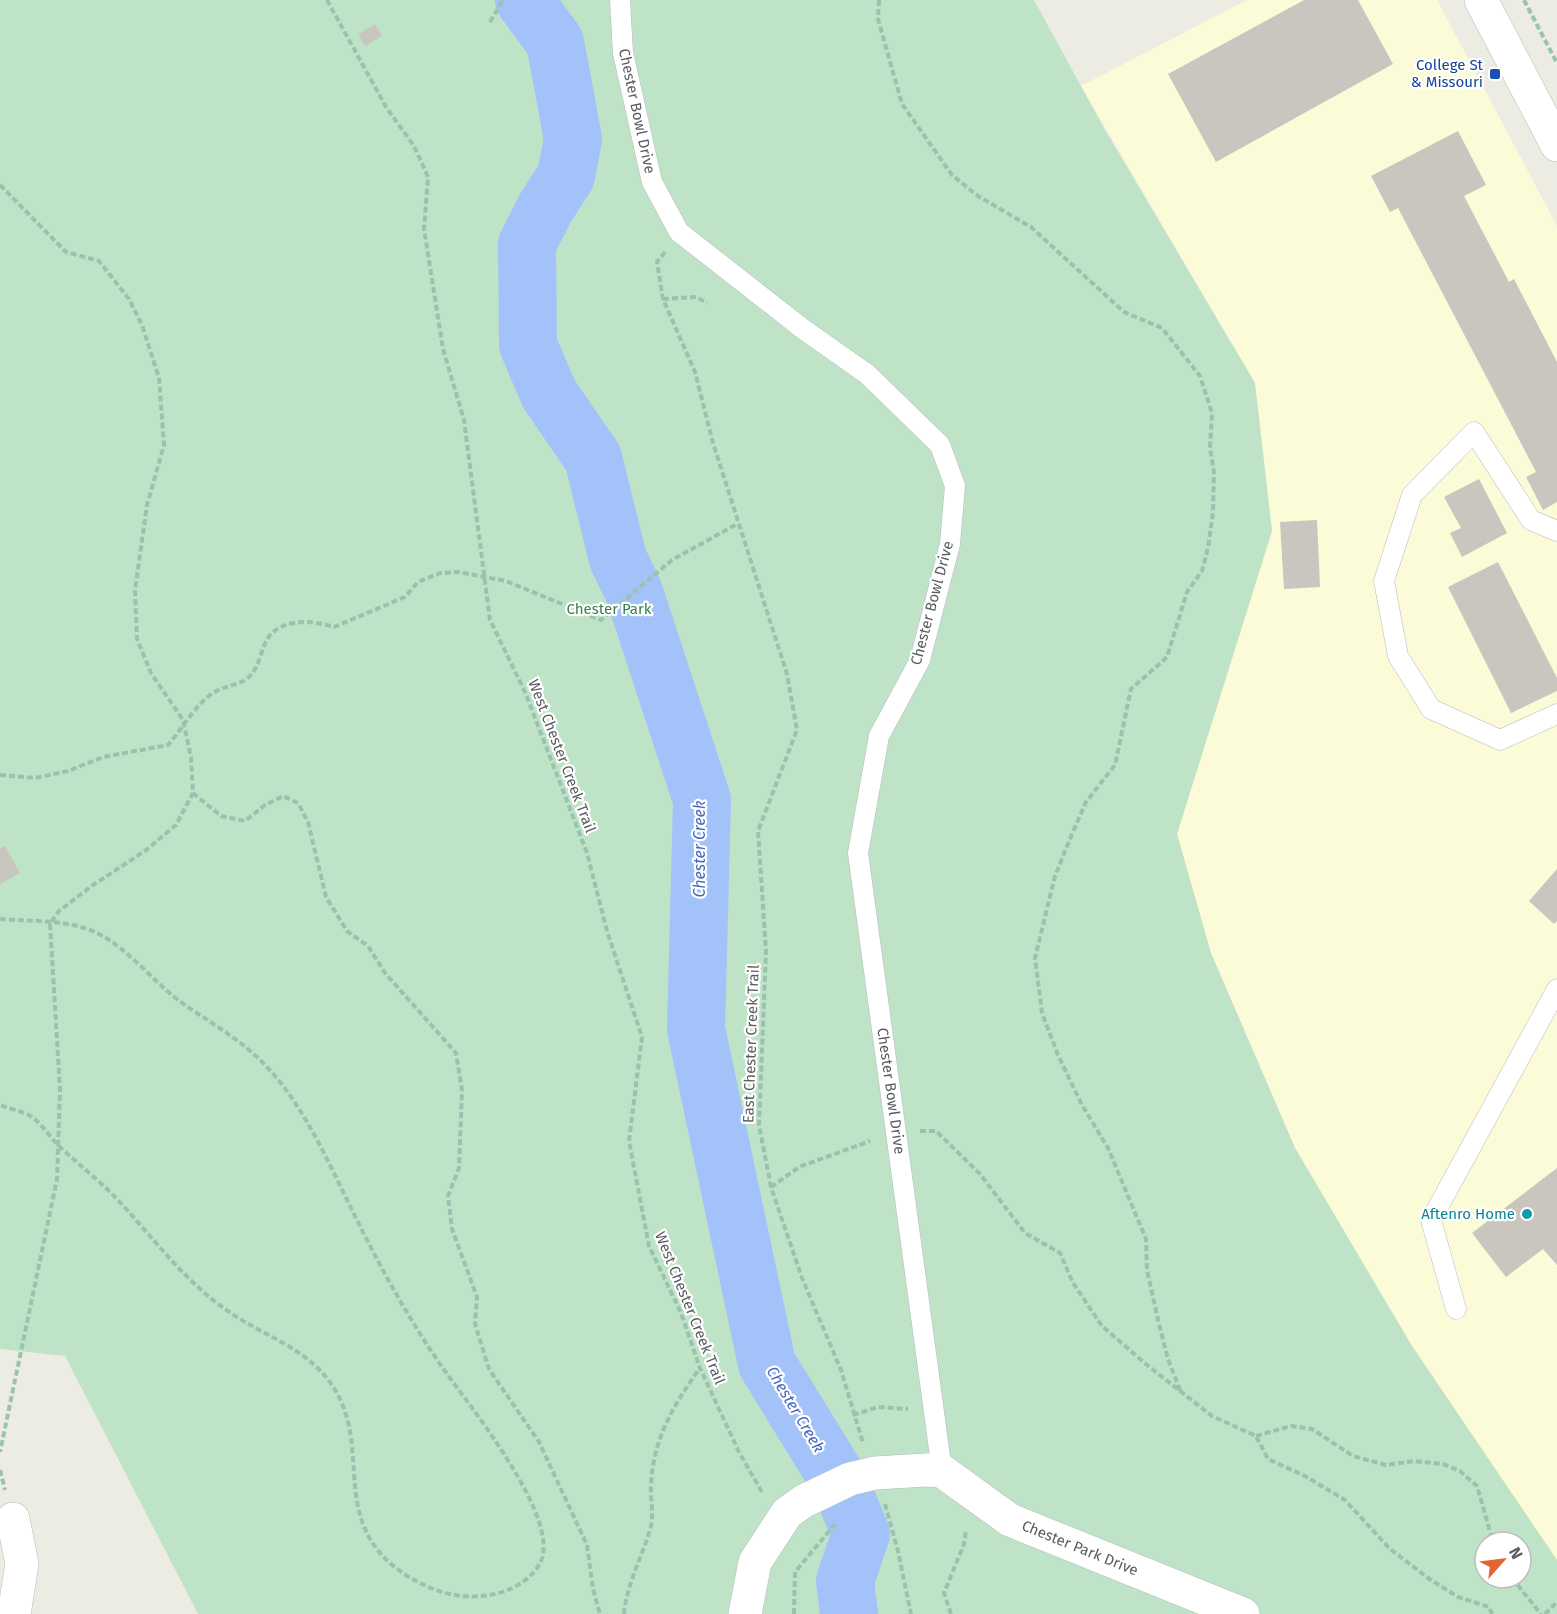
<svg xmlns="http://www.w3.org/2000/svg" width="1557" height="1614" font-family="'Fira Sans',sans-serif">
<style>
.commercial{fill:#fcfbd7}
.park{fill:#bfe3c7;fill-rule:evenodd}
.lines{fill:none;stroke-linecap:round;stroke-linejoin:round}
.river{stroke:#a4c2fa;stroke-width:58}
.building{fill:#c8c6bf}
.service-casing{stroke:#b9bac0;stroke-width:21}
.minor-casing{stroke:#b9bac0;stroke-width:34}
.tertiary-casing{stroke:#b9bac0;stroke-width:34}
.path{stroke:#99c3ae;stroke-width:4;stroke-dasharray:6 3;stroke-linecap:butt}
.service{stroke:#fff;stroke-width:20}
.minor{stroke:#fff;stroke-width:33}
.tertiary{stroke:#fff;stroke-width:33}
.tertiary-bridge-casing{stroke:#b9bac0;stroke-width:34;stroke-linecap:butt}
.tertiary-bridge{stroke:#fff;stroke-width:33}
.transit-dot{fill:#1a4fb4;stroke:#fff;stroke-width:2}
.culture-dot{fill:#0f9aa8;stroke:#fff;stroke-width:2}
.labels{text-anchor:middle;stroke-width:4.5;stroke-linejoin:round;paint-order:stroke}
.transit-label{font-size:15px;fill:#164399;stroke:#fff;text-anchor:end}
.street-label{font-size:15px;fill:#5a5c62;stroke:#fff}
.park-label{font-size:15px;fill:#39824c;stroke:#fff}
.culture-label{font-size:15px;fill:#0d838f;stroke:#fff;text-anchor:end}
.water-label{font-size:16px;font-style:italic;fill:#4868bc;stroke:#fff}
</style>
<rect width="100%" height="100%" fill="#ecece2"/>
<!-- commercial -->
<polygon class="commercial" points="1247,0 1437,0 1557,226 1557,1560 1412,1346 1295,1148 1211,953 1177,834 1272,531 1255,383 1081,86"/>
<!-- park -->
<path class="park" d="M0,0H1034L1105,130L1255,383L1272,531L1177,834L1211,953L1295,1148L1412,1346L1557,1560V1614H198L65,1356L0,1349ZM1485,1542H1521V1578H1485Z"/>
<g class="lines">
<!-- river -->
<polyline class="river" points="524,0 555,42 573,139 566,176 546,207 527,244 528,345 549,394 593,458 618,559 634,592 702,800 696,1029 767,1364 839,1481 861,1534 845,1581 849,1614"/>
</g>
<!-- building -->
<g class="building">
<polygon points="1304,0 1358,0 1393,64 1216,162 1168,74"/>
<polygon points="375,24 382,36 365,46 358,34"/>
<polygon points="1458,131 1486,185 1464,196 1509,282 1514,279 1557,362 1557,502 1543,510 1526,477 1536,472 1398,208 1390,212 1371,176"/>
<polygon points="1479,479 1507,533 1462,557 1450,533 1461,528 1444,497"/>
<polygon points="1317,520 1320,587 1284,589 1280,522"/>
<polygon points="1498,562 1557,678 1557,691 1511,713 1448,587"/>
<polygon points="5,846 20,873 0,884 0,849"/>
<polygon points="1557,869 1557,921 1554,924 1529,901"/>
<polygon points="1557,1168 1557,1265 1543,1249 1506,1277 1472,1233"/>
</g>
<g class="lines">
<!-- service casing -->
<g class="service-casing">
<g id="service">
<polyline points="620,0 623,53 652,182 679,232 803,329 867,374 940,445 955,486 950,544 920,660 879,736 858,853 942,1471"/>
<polyline points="1557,531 1531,520 1474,432 1412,495 1384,581 1398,656 1431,709 1500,740 1557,714"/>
<polyline points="1456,1309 1431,1220 1557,989"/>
</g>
</g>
<!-- minor casing -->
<g class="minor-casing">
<polyline id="minor" points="13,1519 22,1564 14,1614"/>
</g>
<!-- tertiary casing -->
<g class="tertiary-casing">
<g id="tertiary">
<polyline points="1481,0 1557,145"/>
<polyline points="926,1470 942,1471 1010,1520 1243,1614"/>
<polyline points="745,1614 755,1562 787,1513 804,1501"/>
</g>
</g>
<!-- path -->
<g class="path">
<polyline points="327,0 386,107 414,146 428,177 424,229 443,349 464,420 490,620 525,692 587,853 607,931 642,1037 629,1141 649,1246 681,1313 700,1368 739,1452 763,1494"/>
<polyline points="879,0 878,19 902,104 952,175 978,196 1031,227 1124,312 1162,328 1200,376 1212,413 1210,448 1214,472 1213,512 1208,548 1202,571 1187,592 1167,657 1131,689 1115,765 1086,802 1072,834 1055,876 1035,958 1042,1013 1058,1055 1082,1105 1108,1148 1146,1239 1147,1270 1158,1320 1168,1359 1181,1393"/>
<polyline points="1524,0 1557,63"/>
<polyline points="490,22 503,0"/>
<polyline points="0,185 66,252 99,261 129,299 142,325 159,378 164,445 147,505 135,590 137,639 151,673 183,720 191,757 193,793 176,825 145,851 93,885 59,911 50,924 60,1089 57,1179 0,1452"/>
<polyline points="665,252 657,262 663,299 695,372 713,443 787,674 797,730 758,831 766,951 759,1125 771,1187 802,1278 841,1370 863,1443"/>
<polyline points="663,299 696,297 707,303"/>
<path d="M0,775L35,778L68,771L103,757L168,745C183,728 194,706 213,693C225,685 241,686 251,675C261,664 261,644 272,633C289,618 315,621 334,627L405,597L418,582L440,573L458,572L506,581L601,620L672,560L737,524"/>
<polyline points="193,793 221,816 245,821 265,805 283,796 298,803 308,822 326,897 347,931 368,946 385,973 456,1053 462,1090 459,1168 448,1196 452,1229 477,1297 475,1324 489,1369 539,1442 587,1545 593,1589 600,1614"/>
<path d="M0,919C25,921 61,920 84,928C121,939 148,977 178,1000C207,1021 241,1039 266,1066C305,1107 328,1162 353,1212C379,1265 408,1318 442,1367C468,1404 566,1523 539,1565C529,1582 508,1592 490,1595C460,1600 434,1592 409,1577C322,1523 378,1446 329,1381C303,1346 259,1334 225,1309C178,1276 146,1227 106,1188C91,1174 76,1162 61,1148C51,1139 43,1125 32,1117C23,1111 10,1109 0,1105"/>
<polyline points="920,1131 936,1131 980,1174 1025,1233 1060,1253 1073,1283 1102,1326 1147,1365 1212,1416 1256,1436 1268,1459 1305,1476 1345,1500 1389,1548 1428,1578 1458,1597 1489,1607 1492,1614"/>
<polyline points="771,1187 799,1167 870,1141"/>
<polyline points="853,1415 878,1407 908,1409"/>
<polyline points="1256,1436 1291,1426 1312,1429 1353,1456 1386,1465 1414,1461 1443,1464 1460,1471 1477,1486 1493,1542"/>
<polyline points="0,1470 5,1490"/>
<polyline points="885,1504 898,1551 911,1614"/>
<polyline points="1512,1578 1541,1614"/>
<path d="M624,1614C627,1582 643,1556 651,1526C654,1514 650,1498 651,1485C653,1439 674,1404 700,1368"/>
<polyline points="794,1614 795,1572 835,1524"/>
<polyline points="951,1614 944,1593 964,1544 966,1530"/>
<polyline points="1545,1614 1557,1602"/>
</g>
<!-- service -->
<use href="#service" class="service"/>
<!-- minor -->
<use href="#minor" class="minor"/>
<!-- tertiary -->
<use href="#tertiary" class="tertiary"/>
<!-- tertiary-bridge casing -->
<g class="tertiary-bridge-casing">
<polyline id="tertiary-bridge" points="804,1501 850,1479 875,1473 926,1470"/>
</g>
<!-- tertiary-bridge -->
<use href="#tertiary-bridge" class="tertiary-bridge"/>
</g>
<!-- markers -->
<rect class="transit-dot" x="1489" y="68" width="12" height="12" rx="3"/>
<circle class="culture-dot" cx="1527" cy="1214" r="6"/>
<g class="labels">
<!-- transit labels -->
<g class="transit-label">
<text x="1483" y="70">College St<tspan x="1483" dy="17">&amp; Missouri</tspan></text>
</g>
<!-- street labels -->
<g class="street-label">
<text transform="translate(637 111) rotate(78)" y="5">Chester Bowl Drive</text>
<text transform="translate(932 603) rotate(-75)" y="5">Chester Bowl Drive</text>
<text transform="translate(562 756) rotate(69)" y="5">West Chester Creek Trail</text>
<text transform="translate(751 1044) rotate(-88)" y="5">East Chester Creek Trail</text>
<text transform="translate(891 1091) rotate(82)" y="5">Chester Bowl Drive</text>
<text transform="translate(690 1308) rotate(68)" y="5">West Chester Creek Trail</text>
<text transform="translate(1080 1548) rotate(22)" y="5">Chester Park Drive</text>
</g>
<!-- park labels -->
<g class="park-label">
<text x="609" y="614">Chester Park</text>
</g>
<!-- culture labels -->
<g class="culture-label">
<text x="1515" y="1219">Aftenro Home</text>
</g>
<!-- water labels -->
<g class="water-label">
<text transform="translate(699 849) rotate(-90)" y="6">Chester Creek</text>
<text transform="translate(796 1409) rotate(59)" y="6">Chester Creek</text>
</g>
</g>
<!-- north arrow -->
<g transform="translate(1503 1560) rotate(62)"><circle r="28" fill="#ffffff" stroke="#bdbec0" stroke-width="1.5"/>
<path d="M0-4.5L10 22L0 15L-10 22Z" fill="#e06634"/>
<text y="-9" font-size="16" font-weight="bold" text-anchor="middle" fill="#5a5c62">N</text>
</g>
</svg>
